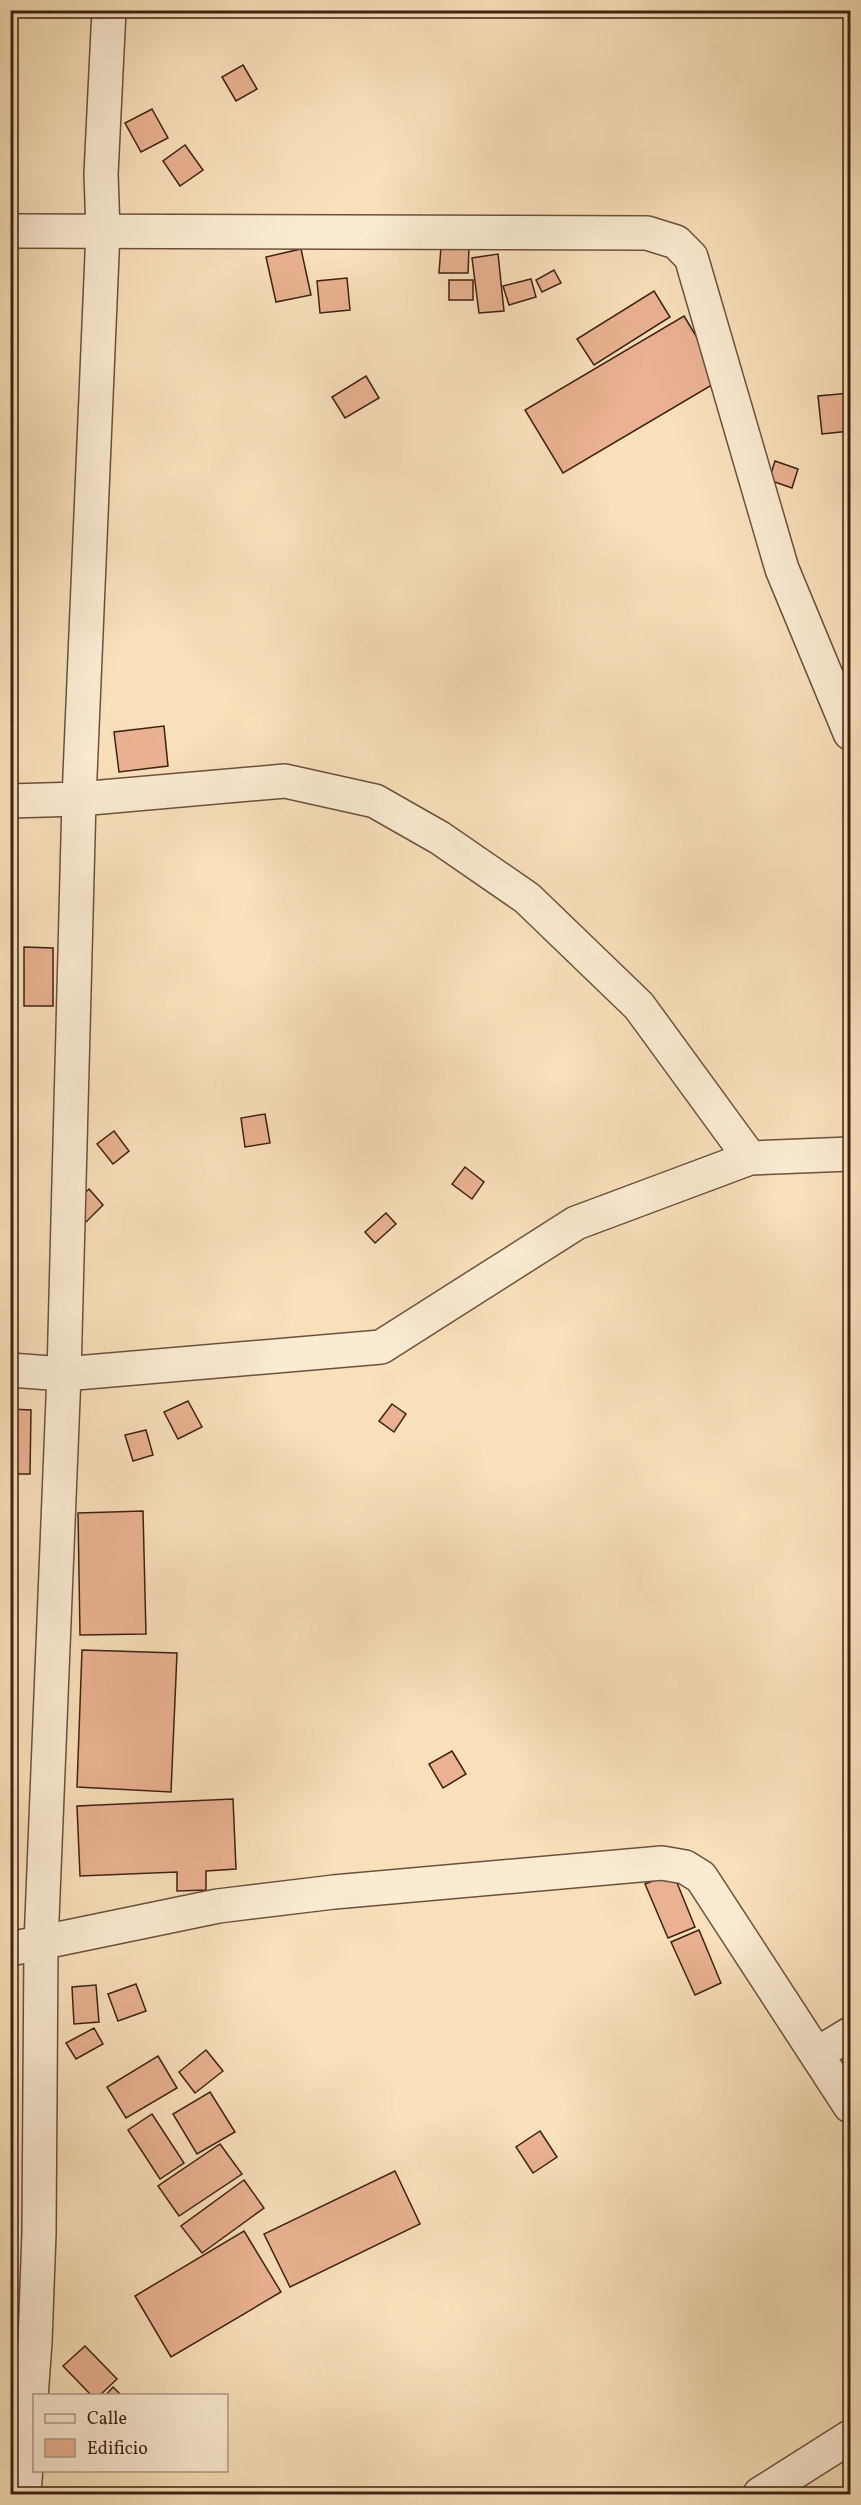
<svg xmlns="http://www.w3.org/2000/svg" width="861" height="2505" font-family="Vollkorn,serif">
<style>
.building{fill:#eab292;stroke:#3f2113;stroke-width:1.5}
.lines{fill:none;stroke-linecap:round;stroke-linejoin:round}
.street-casing{stroke:#6d513d;stroke-width:36}
.street{stroke:#faebd2;stroke-width:33}
</style>
<rect width="100%" height="100%" fill="#f8e0ba"/>
<filter id="stains"><feTurbulence type="fractalNoise" baseFrequency=".00333" numOctaves="4"/><feColorMatrix values="0 0 0 0 .2 0 0 0 0 .09 0 0 0 0 .02 0 0 0 .5 -.17"/></filter>
<radialGradient id="worn" r=".72"><stop offset=".6" stop-color="#630" stop-opacity="0"/><stop offset="1" stop-color="#630" stop-opacity=".3"/></radialGradient>
<!-- building -->
<g class="building">
<polygon points="243,65 257,89 236,101 222,77"/>
<polygon points="152,109 168,138 141,152 125,123"/>
<polygon points="185,145 203,170 180,186 163,161"/>
<polygon points="441,247 469,248 468,273 439,273"/>
<polygon points="301,249 311,295 276,302 266,257"/>
<polygon points="498,254 504,311 479,313 472,258"/>
<polygon points="554,270 561,283 542,292 536,280"/>
<polygon points="347,278 350,310 320,313 317,281"/>
<polygon points="531,279 536,297 509,305 503,286"/>
<rect x="449" y="280" width="24" height="20"/>
<polygon points="654,291 670,317 594,365 577,339"/>
<polygon points="684,316 722,379 563,473 525,410"/>
<polygon points="366,376 379,398 345,418 332,397"/>
<polygon points="850,393 850,431 822,434 818,396"/>
<polygon points="775,461 798,469 792,488 769,480"/>
<polygon points="164,726 168,766 119,772 114,732"/>
<polygon points="24,947 53,948 53,1006 24,1006"/>
<polygon points="265,1114 270,1143 245,1147 241,1118"/>
<polygon points="114,1131 129,1151 113,1164 97,1144"/>
<polygon points="465,1167 484,1182 472,1199 452,1184"/>
<polygon points="89,1189 103,1205 86,1222 71,1206"/>
<polygon points="386,1213 396,1224 375,1243 365,1232"/>
<polygon points="188,1401 202,1427 178,1439 164,1412"/>
<polygon points="392,1404 406,1414 394,1432 379,1421"/>
<polygon points="10,1409 31,1410 30,1474 12,1474"/>
<polygon points="146,1430 153,1455 133,1461 125,1435"/>
<polygon points="143,1511 146,1634 80,1635 78,1513"/>
<polygon points="82,1650 177,1653 171,1792 77,1787"/>
<polygon points="452,1751 466,1774 443,1788 429,1764"/>
<polygon points="233,1799 236,1869 206,1871 206,1890 177,1891 177,1872 80,1876 77,1806"/>
<polygon points="673,1873 695,1927 668,1938 645,1884"/>
<polygon points="699,1930 721,1983 695,1995 671,1942"/>
<polygon points="136,1984 146,2011 118,2021 108,1994"/>
<polygon points="96,1985 99,2022 74,2024 72,1987"/>
<polygon points="94,2028 103,2044 76,2059 66,2043"/>
<polygon points="206,2050 223,2071 195,2093 179,2072"/>
<polygon points="158,2056 177,2088 126,2118 107,2087"/>
<polygon points="210,2092 235,2132 197,2154 173,2114"/>
<polygon points="152,2114 184,2163 160,2179 128,2130"/>
<polygon points="540,2131 557,2157 533,2173 516,2147"/>
<polygon points="220,2144 242,2174 179,2216 158,2186"/>
<polygon points="395,2171 420,2224 290,2287 264,2234"/>
<polygon points="244,2180 264,2208 202,2253 181,2226"/>
<polygon points="244,2231 281,2292 171,2357 135,2296"/>
<polygon points="85,2346 117,2379 99,2396 92,2396 63,2366"/>
<polygon points="113,2387 121,2395 121,2396 105,2396"/>
</g>
<g class="lines">
<!-- street casing -->
<g class="street-casing">
<g id="street">
<polyline points="10,231 647,233 676,242 691,257 782,569 850,733"/>
<polyline points="10,801 79,799 285,781 375,801 440,838 527,898 639,1006 750,1158"/>
<polyline points="10,1370 64,1374 381,1347 576,1223 750,1158 850,1154"/>
<polyline points="10,1949 218,1906 334,1892 662,1863 685,1867 701,1877 850,2106"/>
<polyline points="817,2054 850,2034"/>
<polyline points="24,2494 35,2342 39,2233 41,1944 64,1374 79,799 103,231 101,174 109,10"/>
<polyline points="760,2494 850,2437"/>
</g>
</g>
<!-- street -->
<use href="#street" class="street"/>
</g>
<!-- margin -->
<rect width="861" height="2505" fill="none" stroke="#f8e0ba" stroke-width="36"/>
<rect x="12" y="12" width="837" height="2481" fill="none" stroke="#3f2113" stroke-width="3"/>
<rect x="18" y="18" width="825" height="2469" fill="none" stroke="#3f2113" stroke-width="1.5"/>
<!-- legend -->
<rect x="33" y="2394" width="195" height="78" fill="#faebd2" stroke="#af9a86" stroke-width="1.5"/>
<rect x="45" y="2414" width="30" height="9" fill="#faebd2" stroke="#af9a86" stroke-width="1.5"/>
<text x="87" y="2424" font-size="18" fill="#3f2113">Calle</text>
<rect x="45" y="2439" width="30" height="18" fill="#eab292" stroke="#af9a86" stroke-width="1.5"/>
<text x="87" y="2454" font-size="18" fill="#3f2113">Edificio</text>
<rect width="100%" height="100%" filter="url(#stains)"/>
<rect width="100%" height="100%" fill="url(#worn)"/>
</svg>
